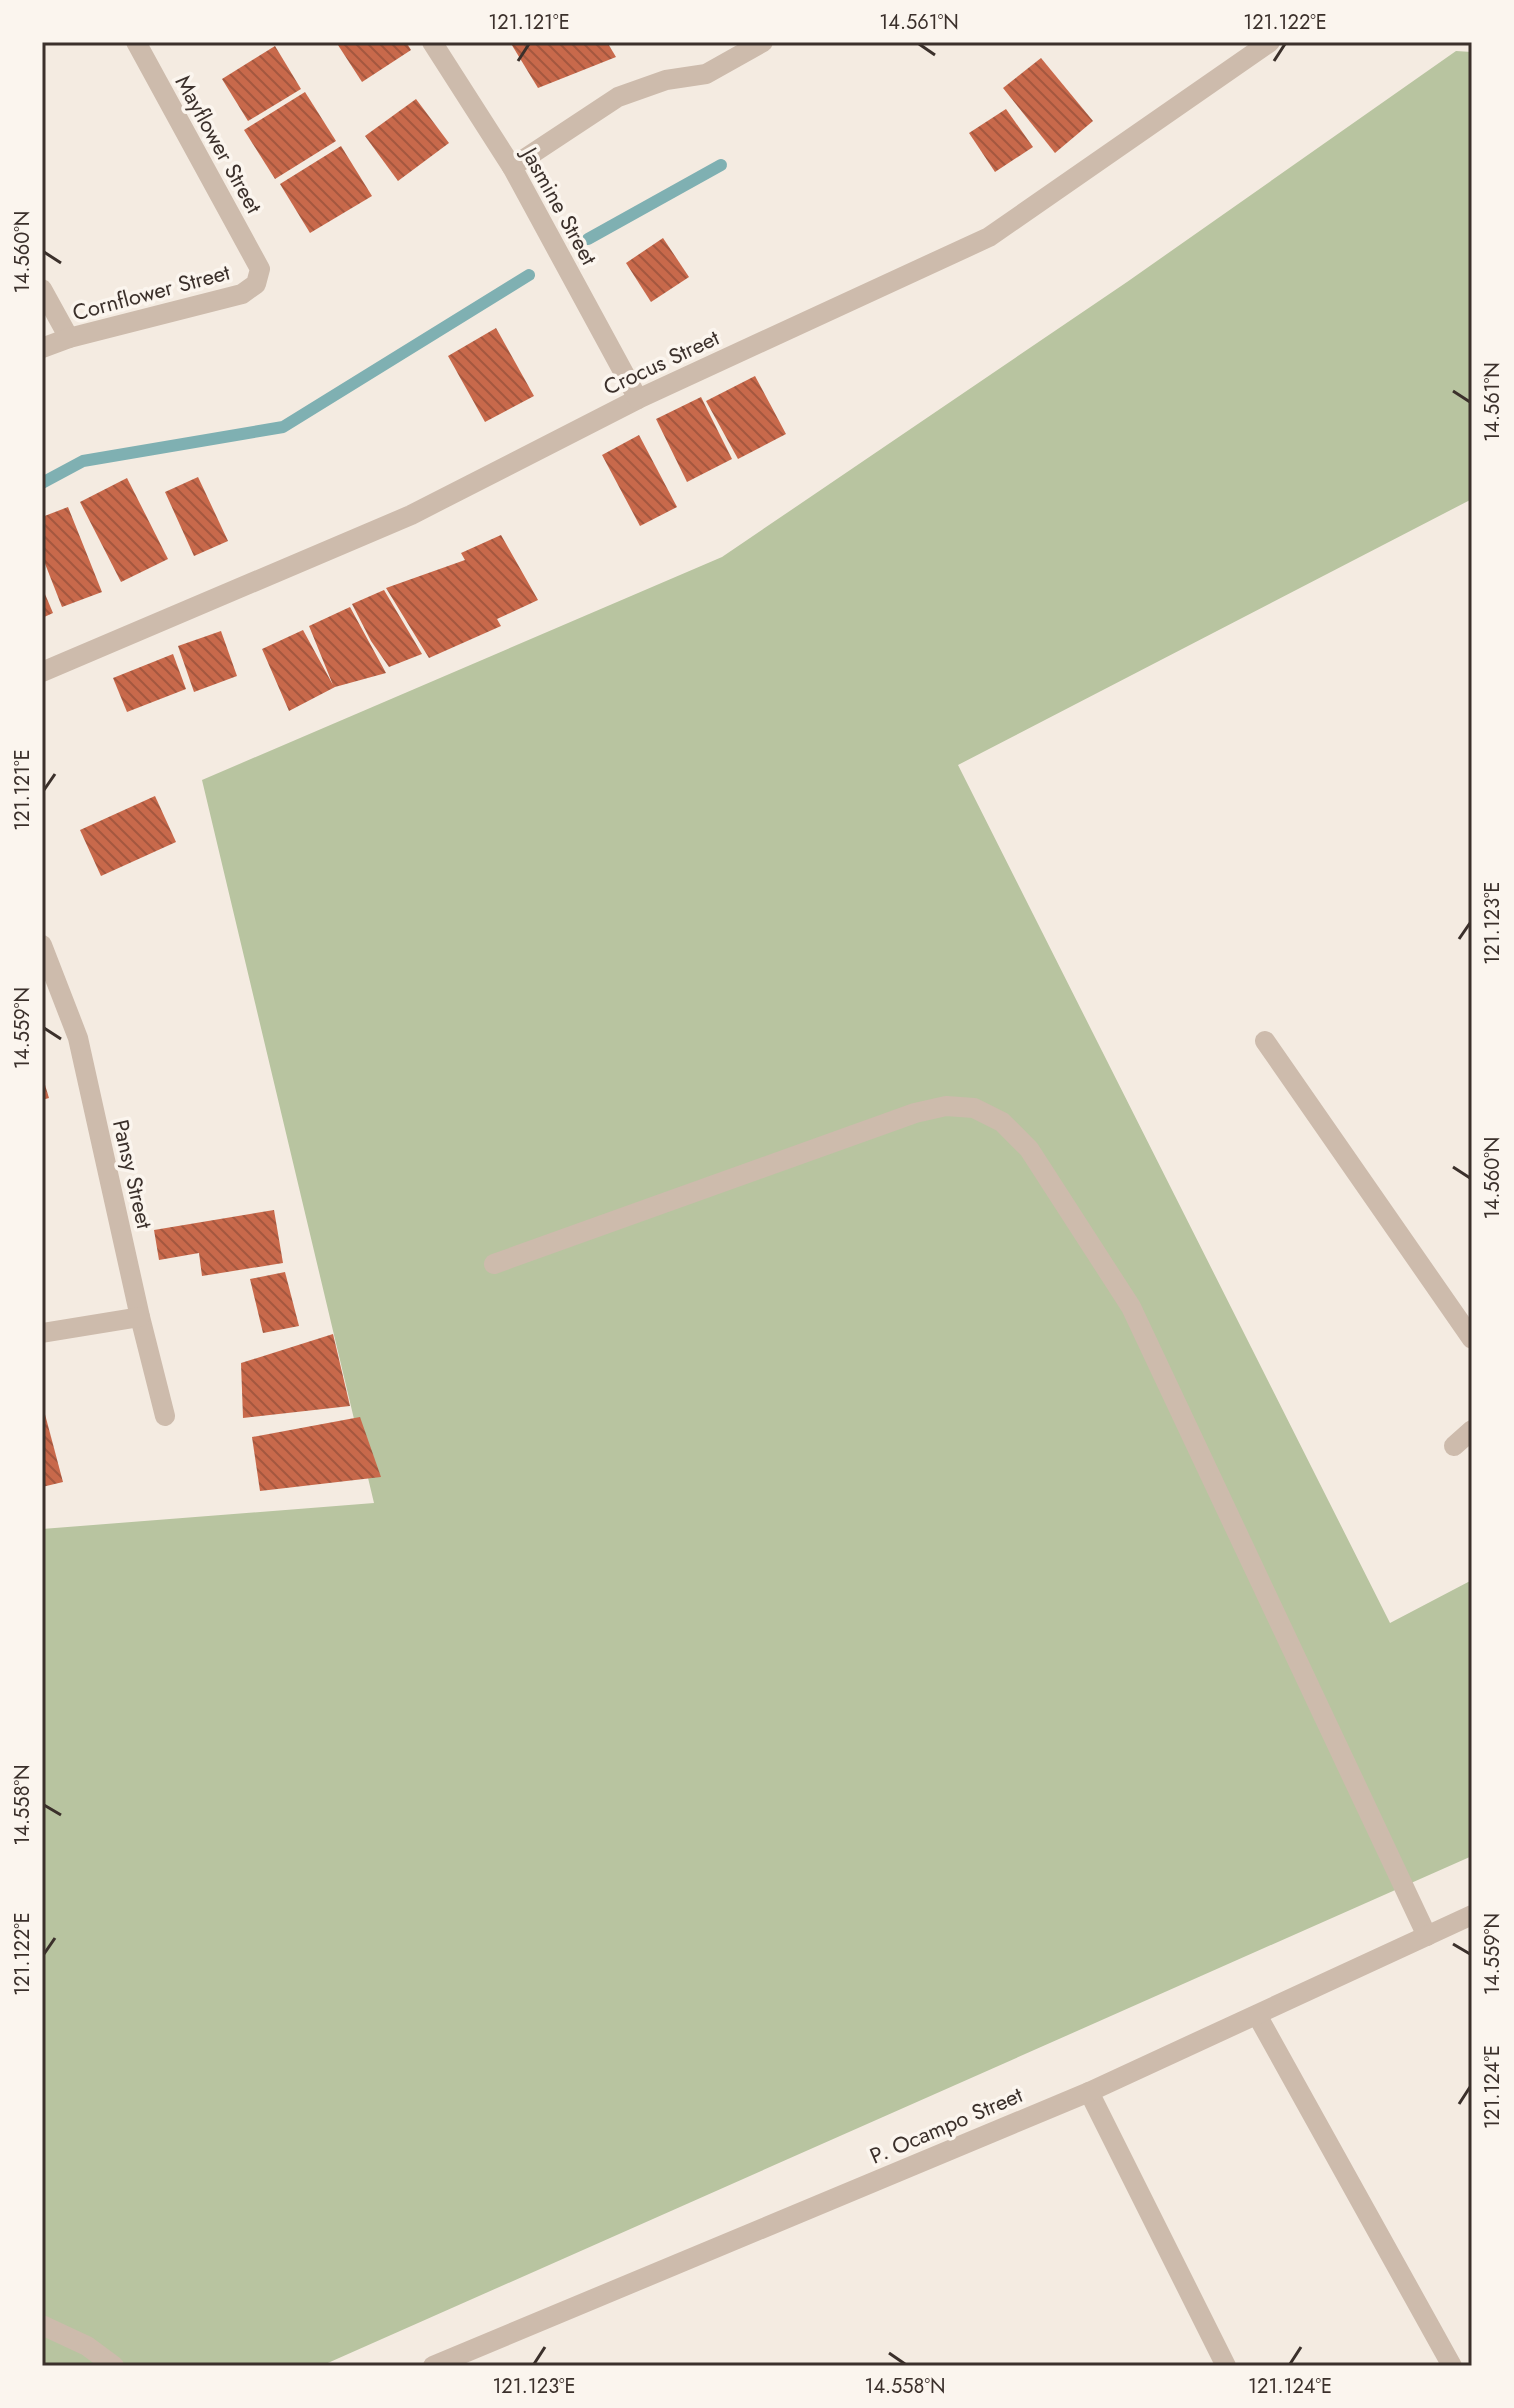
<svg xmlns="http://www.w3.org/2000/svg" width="1514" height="2408" font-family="Jost,sans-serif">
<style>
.green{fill:#b8c4a0}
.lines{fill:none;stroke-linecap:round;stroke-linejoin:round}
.stream{stroke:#7fb0b2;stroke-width:12}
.building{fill:url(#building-back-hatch)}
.service{stroke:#cdbbac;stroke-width:20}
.minor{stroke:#cdbbac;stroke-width:20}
.tertiary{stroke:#cdbbac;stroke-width:20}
.ticks{fill:none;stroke:#3b302b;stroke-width:3}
.labels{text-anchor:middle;stroke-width:7;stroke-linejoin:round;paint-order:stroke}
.street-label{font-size:22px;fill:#3b302b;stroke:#fbf5ee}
.neatline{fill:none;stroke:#3b302b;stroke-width:3}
.ticks-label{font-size:20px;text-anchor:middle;fill:#3b302b}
</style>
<defs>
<pattern id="building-back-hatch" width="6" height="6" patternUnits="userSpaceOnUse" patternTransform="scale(2)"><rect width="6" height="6" fill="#c8694b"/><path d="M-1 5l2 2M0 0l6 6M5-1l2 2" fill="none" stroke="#a4573f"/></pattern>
</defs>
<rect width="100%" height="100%" fill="#f4ebe1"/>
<!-- green -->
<polygon class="green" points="1456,51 1472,52 1472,499 958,765 1390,1623 1472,1580 1472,1856 321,2366 42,2366 42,1529 374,1503 202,780 722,557 1127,282"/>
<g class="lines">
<!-- stream -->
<g class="stream">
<polyline points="588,239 721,165"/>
<polyline points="42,483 83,461 283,427 529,275"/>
</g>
</g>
<!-- building -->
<g class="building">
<polygon points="336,42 406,42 411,50 362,82"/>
<polygon points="510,42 607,42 616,57 538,88"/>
<polygon points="275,46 301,89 248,121 222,79"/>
<polygon points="1041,58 1093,121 1055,153 1003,88"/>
<polygon points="305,92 336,141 275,179 244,130"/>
<polygon points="416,99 449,143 398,181 365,136"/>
<polygon points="1006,109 1033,147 995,172 969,133"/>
<polygon points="341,146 372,196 310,233 280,184"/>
<polygon points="663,238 689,277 651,302 626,263"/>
<polygon points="496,328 534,396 485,422 448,356"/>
<polygon points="755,376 786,434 738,459 706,401"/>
<polygon points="701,397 732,459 687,482 656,419"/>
<polygon points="639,435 677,507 640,526 602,455"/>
<polygon points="198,477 228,541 194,556 165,492"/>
<polygon points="127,478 168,559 121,582 80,502"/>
<polygon points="68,507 102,592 62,607 42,556 42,517"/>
<polygon points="501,535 538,600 497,619 501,626 429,658 386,588 465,560 461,553"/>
<polygon points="42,587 53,613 42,618"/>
<polygon points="384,590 422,654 389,667 371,641 352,604"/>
<polygon points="350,607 386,673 335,687 289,711 262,649 303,630 333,685 309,626"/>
<polygon points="221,631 237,676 194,692 178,646"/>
<polygon points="173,654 186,689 127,712 113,678"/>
<polygon points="155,796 176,842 101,876 80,830"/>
<polygon points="42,1075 49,1098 42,1100"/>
<polygon points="274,1210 283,1263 202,1276 199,1253 159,1260 154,1230"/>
<polygon points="285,1272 299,1326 263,1333 250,1279"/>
<polygon points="333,1334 350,1406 243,1418 241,1363"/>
<polygon points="42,1403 63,1482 42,1487"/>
<polygon points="360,1417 381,1477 260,1491 252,1437"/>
</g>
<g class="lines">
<!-- service -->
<g class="service">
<polyline points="512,167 618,97 666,80 706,74 763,42"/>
<polyline points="1265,1041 1472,1339"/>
<polyline points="494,1264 915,1113 946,1106 974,1108 1002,1122 1029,1149 1131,1307 1427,1936"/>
<polyline points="1454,1446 1472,1430"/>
<polyline points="1257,2015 1452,2366"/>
<polyline points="42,2325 87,2346 114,2366"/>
</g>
<!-- minor -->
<g class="minor">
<polyline points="42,289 69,338"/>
<polyline points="42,348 69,338 242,294 256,284 260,269 136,42"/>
<polyline points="42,672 411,515 638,399"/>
<polyline points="42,945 78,1038 140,1317 165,1416"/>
<polyline points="42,1333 140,1317"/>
<polyline points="1089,2092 1226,2366"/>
</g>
<!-- tertiary -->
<g class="tertiary">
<polyline points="432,42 512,167 638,399 989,237 1270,42"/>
<polyline points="433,2366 1089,2092 1472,1915"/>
</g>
</g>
<!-- ticks -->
<path class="ticks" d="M919,44L935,55M518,61L529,44M1274,61L1285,44M44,252L61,263M1453,391L1470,402M44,790L55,774M1459,939L1470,923M44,1028L61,1039M1453,1167L1470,1178M44,1805L61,1815M1453,1944L1470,1954M44,1954L55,1938M1459,2104L1470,2087M889,2353L905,2364M534,2364L545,2347M1290,2364L1301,2347"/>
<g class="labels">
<!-- street labels -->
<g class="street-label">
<text transform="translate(219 144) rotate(61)" y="8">Mayflower Street</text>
<text transform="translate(560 206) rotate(61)" y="8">Jasmine Street</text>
<text transform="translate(151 292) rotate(-15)" y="8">Cornflower Street</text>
<text transform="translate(661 362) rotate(-25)" y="8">Crocus Street</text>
<text transform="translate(133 1174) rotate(77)" y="8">Pansy Street</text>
<text transform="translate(946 2125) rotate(-23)" y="8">P. Ocampo Street</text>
</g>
</g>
<!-- border -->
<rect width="1514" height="2408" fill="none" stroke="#fbf5ee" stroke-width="88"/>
<rect x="44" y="44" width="1426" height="2320" class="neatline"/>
<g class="ticks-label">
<text x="529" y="29">121.121°E</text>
<text x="919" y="29">14.561°N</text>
<text x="1285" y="29">121.122°E</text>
<text transform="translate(22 252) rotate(-90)" y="7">14.560°N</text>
<text transform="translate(1492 402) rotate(-90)" y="7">14.561°N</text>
<text transform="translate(22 790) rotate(-90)" y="7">121.121°E</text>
<text transform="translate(1492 923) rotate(-90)" y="7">121.123°E</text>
<text transform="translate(22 1028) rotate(-90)" y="7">14.559°N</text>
<text transform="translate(1492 1178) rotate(-90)" y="7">14.560°N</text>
<text transform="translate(22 1805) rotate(-90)" y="7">14.558°N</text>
<text transform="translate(1492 1954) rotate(-90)" y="7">14.559°N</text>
<text transform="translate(22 1954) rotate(-90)" y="7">121.122°E</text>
<text transform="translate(1492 2087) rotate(-90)" y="7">121.124°E</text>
<text x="534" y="2393">121.123°E</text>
<text x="905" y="2393">14.558°N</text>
<text x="1290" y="2393">121.124°E</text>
</g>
</svg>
